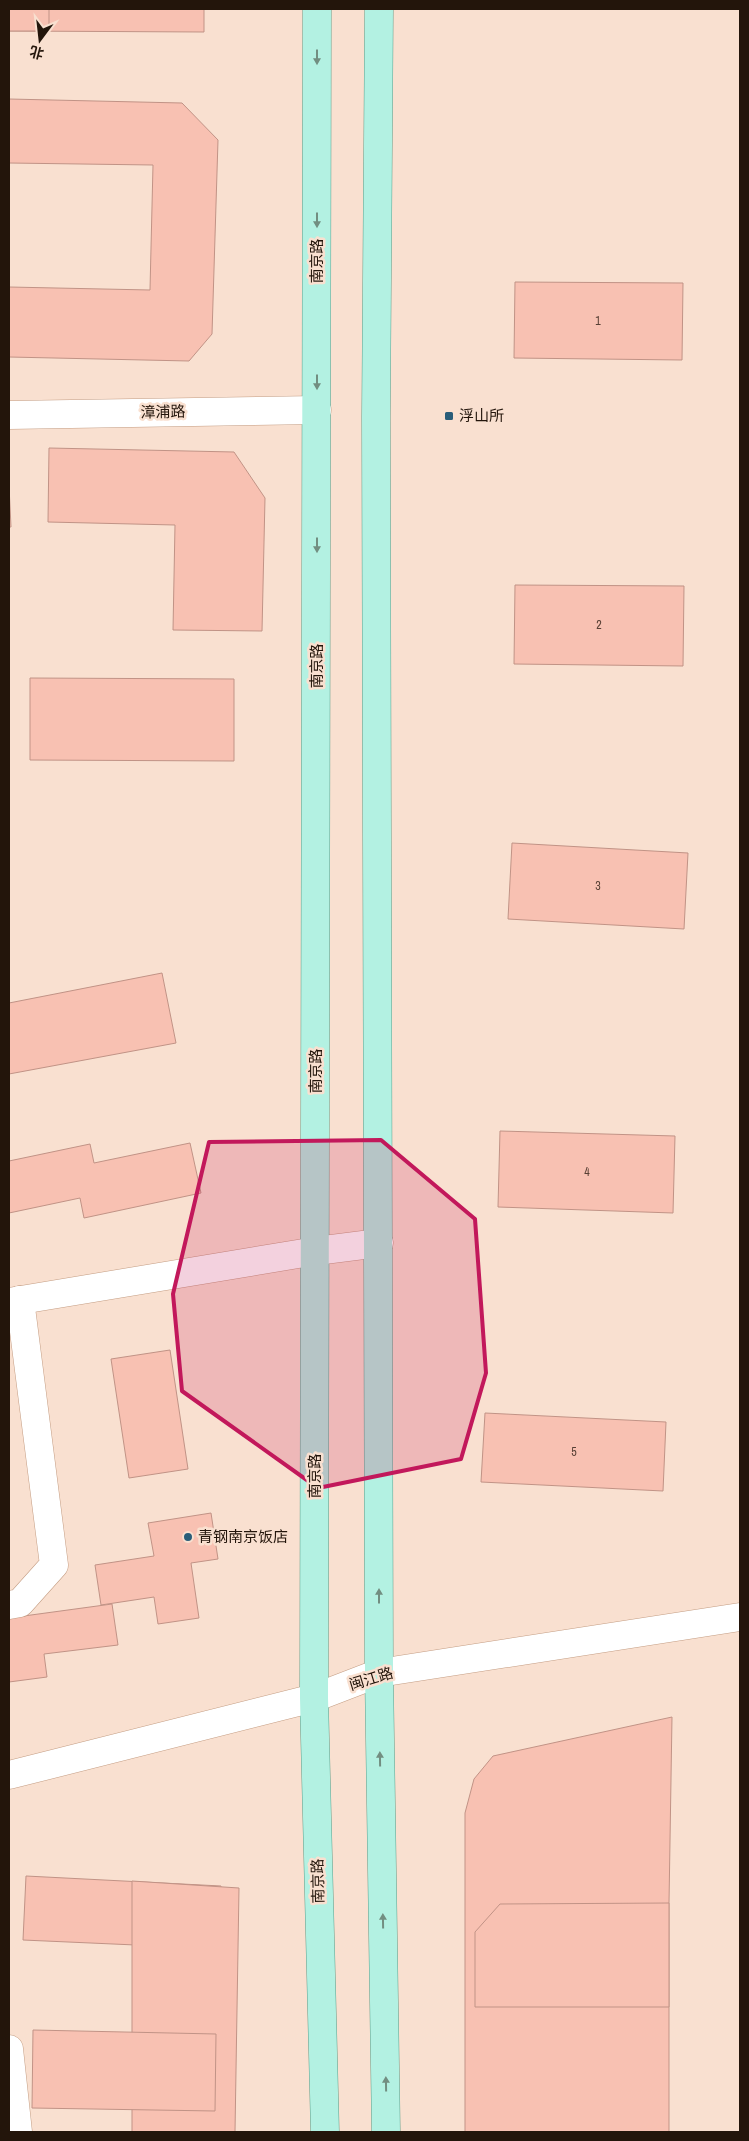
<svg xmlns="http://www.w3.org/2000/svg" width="749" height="2141" font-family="'Archivo Narrow','Noto Sans SC',sans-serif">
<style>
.building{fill:#f8c1b2;stroke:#c19386}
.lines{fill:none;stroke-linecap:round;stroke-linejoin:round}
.minor-casing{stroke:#c49d83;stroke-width:29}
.major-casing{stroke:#5f9e8a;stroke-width:29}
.minor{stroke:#fff;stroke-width:28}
.major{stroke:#b3f1e2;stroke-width:28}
.oneway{fill:#728e81}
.marked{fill:#c2185b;fill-opacity:0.2;stroke:#c2185b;stroke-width:4;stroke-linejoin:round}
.poi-dot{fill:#295d79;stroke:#f9e0d0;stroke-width:2}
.labels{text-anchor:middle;stroke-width:5;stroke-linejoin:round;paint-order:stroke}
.number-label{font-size:12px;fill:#584035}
.street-label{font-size:15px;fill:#23150b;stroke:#f9e0d0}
.poi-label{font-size:15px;fill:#23150b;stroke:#f9e0d0;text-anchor:start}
</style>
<rect width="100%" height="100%" fill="#f9e0d0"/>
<!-- building -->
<g class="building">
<polygon points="9,9 204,9 204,32 9,31"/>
<rect x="9" y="9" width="40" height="22"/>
<polygon points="9,99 182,103 218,140 212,334 189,361 9,357 9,287 150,290 153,165 9,163"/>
<polygon points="515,282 683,283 682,360 514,358"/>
<polygon points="49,448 234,452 265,498 262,631 173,630 175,525 48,522"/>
<polygon points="9,486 11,527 9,527"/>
<polygon points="515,585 684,586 683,666 514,664"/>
<polygon points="30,678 234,679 234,761 30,760"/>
<polygon points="512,843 688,853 684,929 508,919"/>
<polygon points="162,973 176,1043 9,1074 9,1003"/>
<polygon points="500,1131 675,1136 673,1213 498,1207"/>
<polygon points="190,1143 201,1193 84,1218 80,1198 9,1213 9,1161 90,1144 94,1163"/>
<polygon points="170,1350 188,1469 129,1478 111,1359"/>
<polygon points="485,1413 666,1422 663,1491 481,1482"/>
<polygon points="211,1513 218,1559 191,1563 199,1618 158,1624 154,1597 101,1605 95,1565 154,1556 148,1523"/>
<polygon points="112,1604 118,1645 44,1654 47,1677 9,1682 9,1618"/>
<polygon points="672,1717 669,1903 669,2132 465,2132 465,1813 474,1779 493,1756"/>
<polygon points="26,1876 221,1886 216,1979 156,1976 158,1946 23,1940"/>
<polygon points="132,1881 239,1888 235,2132 132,2132"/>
<polygon points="669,1903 669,2007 475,2007 475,1932 500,1904"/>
<polygon points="33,2030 216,2034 215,2111 32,2108"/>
</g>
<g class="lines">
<!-- minor casing -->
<g class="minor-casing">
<g id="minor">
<polyline points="9,415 317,410"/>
<polyline points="9,1302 316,1251 379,1243"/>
<polyline points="9,1605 20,1603 54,1565 20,1300"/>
<polyline points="9,1775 314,1698 379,1673 740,1617"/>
<polyline points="9,2049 18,2132"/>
</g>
</g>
<!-- major casing -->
<g class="major-casing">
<g id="major">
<polyline points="317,9 314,1698 325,2132"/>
<polyline points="379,9 376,417 379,1673 386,2132"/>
</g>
</g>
<!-- minor -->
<use href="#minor" class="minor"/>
<!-- major -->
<use href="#major" class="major"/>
</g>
<!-- one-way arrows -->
<defs><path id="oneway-solid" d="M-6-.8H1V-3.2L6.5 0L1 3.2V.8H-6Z" transform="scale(1.25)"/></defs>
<g class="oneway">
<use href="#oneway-solid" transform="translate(317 57) rotate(90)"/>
<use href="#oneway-solid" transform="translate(317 220) rotate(90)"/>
<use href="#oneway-solid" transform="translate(317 382) rotate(90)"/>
<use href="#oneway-solid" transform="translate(317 545) rotate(90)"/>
<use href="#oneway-solid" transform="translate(379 1596) rotate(-90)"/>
<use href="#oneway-solid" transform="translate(380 1759) rotate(-91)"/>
<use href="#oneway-solid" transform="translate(383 1921) rotate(-91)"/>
<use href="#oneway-solid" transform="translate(386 2084) rotate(-91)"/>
</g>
<!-- marked area -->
<path class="marked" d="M381,1140L475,1219L486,1373L461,1459L318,1488L182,1391L173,1294L209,1142Z"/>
<!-- markers -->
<g class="poi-dot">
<rect x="444" y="411" width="10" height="10" rx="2.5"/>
<circle cx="188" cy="1537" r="5"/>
</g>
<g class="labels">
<!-- number labels -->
<g class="number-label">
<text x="598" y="325">1</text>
<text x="599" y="629">2</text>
<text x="598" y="890">3</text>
<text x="587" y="1176">4</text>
<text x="574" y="1456">5</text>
</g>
<!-- street labels -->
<g class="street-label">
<text transform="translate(317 261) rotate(-90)" y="5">南京路</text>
<text transform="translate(163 412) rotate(-1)" y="5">漳浦路</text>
<text transform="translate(317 666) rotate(-90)" y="5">南京路</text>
<text transform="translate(316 1071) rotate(-90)" y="5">南京路</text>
<text transform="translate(315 1476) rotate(-90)" y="5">南京路</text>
<text transform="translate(371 1679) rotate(-17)" y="5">闽江路</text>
<text transform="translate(318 1881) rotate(-91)" y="5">南京路</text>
</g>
<!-- poi labels -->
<g class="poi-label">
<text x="459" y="421">浮山所</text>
<text x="198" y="1542">青钢南京饭店</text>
</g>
</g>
<!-- border -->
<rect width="749" height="2141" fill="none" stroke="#23150b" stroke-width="20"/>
<!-- north arrow -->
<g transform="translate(40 40) rotate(195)" stroke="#f9e0d0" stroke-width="4" paint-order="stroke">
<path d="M0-4L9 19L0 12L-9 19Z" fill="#23150b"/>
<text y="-8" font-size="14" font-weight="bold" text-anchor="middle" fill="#23150b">北</text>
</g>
</svg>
